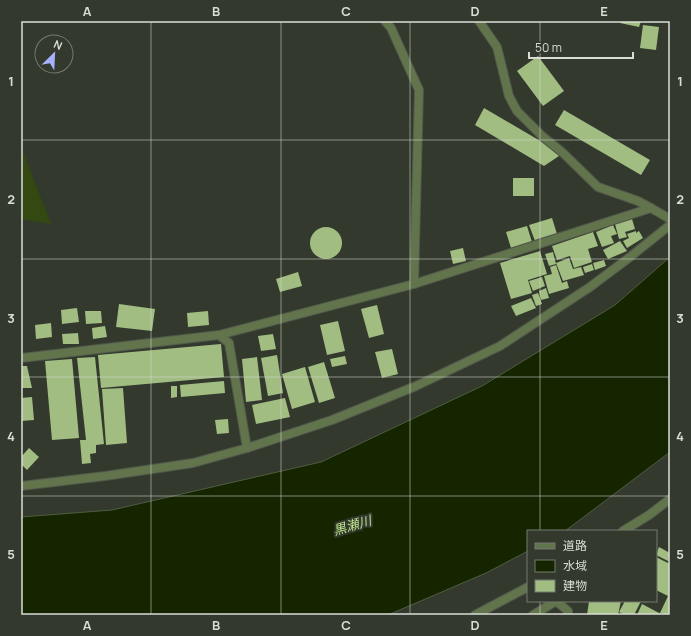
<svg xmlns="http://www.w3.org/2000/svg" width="691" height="636" font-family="Manrope,'Noto Sans JP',sans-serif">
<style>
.green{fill:#334911}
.water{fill:#152500;stroke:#505c40}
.building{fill:#a1bd82}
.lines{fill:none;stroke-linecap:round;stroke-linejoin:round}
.service-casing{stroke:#51574b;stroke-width:10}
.minor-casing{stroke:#51574b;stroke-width:10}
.tertiary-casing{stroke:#51574b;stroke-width:10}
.service{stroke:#61744b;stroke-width:8}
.minor{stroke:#61744b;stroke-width:8}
.tertiary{stroke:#61744b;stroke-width:8}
.grid{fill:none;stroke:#d9ddd6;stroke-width:1;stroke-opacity:0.55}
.labels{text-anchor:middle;stroke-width:4;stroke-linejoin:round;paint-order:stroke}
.water-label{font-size:13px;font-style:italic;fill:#bbe18d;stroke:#33392d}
.neatline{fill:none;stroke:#d9ddd6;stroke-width:1.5}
.grid-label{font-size:13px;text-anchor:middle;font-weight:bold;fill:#d9ddd6}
</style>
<rect width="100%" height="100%" fill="#33392d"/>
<!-- green -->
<polygon class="green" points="21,147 51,224 21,219"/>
<!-- water -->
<polygon class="water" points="670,257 670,452 565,531 528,531 528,551 486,573 388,615 21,615 21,517 112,510 321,462 482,386 615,305"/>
<!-- building -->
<g class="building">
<polygon points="621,21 641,21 639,27 620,23"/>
<polygon points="643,25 659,27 656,50 640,48"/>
<polygon points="538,56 564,91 543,106 517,71"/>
<polygon points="484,108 554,149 562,154 544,166 475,125"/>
<polygon points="564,110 650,160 641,175 555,125"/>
<rect x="513" y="178" width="21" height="18"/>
<polygon points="552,218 557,234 535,241 529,225"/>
<polygon points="632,219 635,229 625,232 627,237 619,239 615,224"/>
<polygon points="613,225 617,234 611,236 614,243 602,247 596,232"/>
<polygon points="527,226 532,242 511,248 506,232"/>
<circle cx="326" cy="243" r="16"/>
<polygon points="636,231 636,233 639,231 643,238 627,248 623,241 629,238 627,234"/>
<polygon points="593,232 598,246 588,249 592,262 574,268 570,256 557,260 552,246"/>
<polygon points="620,241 627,251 608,259 603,250"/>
<polygon points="463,248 466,261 453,264 450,251"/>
<polygon points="540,251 547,274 528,280 532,293 511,299 500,263"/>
<polygon points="553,252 556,264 549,266 545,254"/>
<polygon points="569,258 573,269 581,267 584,275 563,281 556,263"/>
<polygon points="604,260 606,266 595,270 593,263"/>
<polygon points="592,264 594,270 585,273 583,267"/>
<polygon points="556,265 562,283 567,281 569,288 549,294 544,276 552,274 550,267"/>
<polygon points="298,272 302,286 280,292 276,279"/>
<polygon points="542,277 545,286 533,291 529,281"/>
<polygon points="546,288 549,298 541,300 539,291"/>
<polygon points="538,293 542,304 536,306 532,295"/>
<polygon points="531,298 536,308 516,316 511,306"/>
<polygon points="119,304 155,309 152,331 116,327"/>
<polygon points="377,305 384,334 369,338 361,309"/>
<polygon points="77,308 79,322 62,324 61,310"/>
<polygon points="85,311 101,311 102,323 86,324"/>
<polygon points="208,311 209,325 188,327 187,313"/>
<polygon points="338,321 345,351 327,355 320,325"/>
<polygon points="51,323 52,337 36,339 35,325"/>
<polygon points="105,326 107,337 93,339 92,328"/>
<polygon points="78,333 79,344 63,344 62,334"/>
<polygon points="273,334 276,349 261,351 258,336"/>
<polygon points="221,344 224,377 101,388 98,355"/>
<polygon points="392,349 398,374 382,378 375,352"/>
<polygon points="277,355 283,393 268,396 261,358"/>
<polygon points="345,356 347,364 332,367 330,359"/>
<polygon points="95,357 104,444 96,445 96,453 90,454 91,463 82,464 80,440 86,440 77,358"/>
<polygon points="257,357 262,400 246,402 242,359"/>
<polygon points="72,359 79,438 52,440 45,361"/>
<polygon points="324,362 335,398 319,403 308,367"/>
<polygon points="21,366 27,366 32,388 21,388"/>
<polygon points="305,367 315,402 292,409 282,374"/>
<polygon points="224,381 225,393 181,397 180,385"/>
<polygon points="171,386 177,386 177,397 171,398"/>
<polygon points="123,388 127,443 106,445 102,389"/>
<polygon points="32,397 34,420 21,421 21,398"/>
<polygon points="285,398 290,417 256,424 252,405"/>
<polygon points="228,419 229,433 217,434 215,420"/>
<polygon points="29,448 39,457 27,470 21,464 21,457"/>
<polygon points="659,547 670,553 668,561 656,555"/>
<polygon points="656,557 670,564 670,615 660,613 668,596 656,590"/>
<polygon points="589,601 621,601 618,615 587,615"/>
<polygon points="625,601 641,601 634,615 625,615 619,612"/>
<polygon points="642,604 661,614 664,615 637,615"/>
</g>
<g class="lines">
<!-- service casing -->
<g class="service-casing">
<g id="service">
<polyline points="385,21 391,28 419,90 414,284"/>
<polyline points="479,21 497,47 509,96 517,111 542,136 562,152 598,187 638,201 651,208"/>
</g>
</g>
<!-- minor casing -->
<g class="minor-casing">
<g id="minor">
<polyline points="219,335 414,284 651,208 670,219"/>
<polyline points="21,358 219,335 229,343 247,448"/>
<polyline points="623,531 649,515 670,499"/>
<polyline points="556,601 568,611 568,615"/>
<polyline points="475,615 528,587"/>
<polyline points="533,615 556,601"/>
</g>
</g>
<!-- tertiary casing -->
<g class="tertiary-casing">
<polyline id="tertiary" points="21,486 105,476 193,463 247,448 332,420 416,386 500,346 590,287 630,257 670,225"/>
</g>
<!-- service -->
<use href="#service" class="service"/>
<!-- minor -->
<use href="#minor" class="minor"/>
<!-- tertiary -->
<use href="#tertiary" class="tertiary"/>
</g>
<!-- grid -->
<path class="grid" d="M151,21V615M281,21V615M410,21V615M540,21V531M21,140H670M21,259H670M21,377H670M21,496H670M540,601V615"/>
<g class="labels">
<!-- water labels -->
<g class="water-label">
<text transform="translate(352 525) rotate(-16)" y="5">黒瀬川</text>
</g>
</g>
<!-- border -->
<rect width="691" height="636" fill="none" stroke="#33392d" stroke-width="44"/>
<!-- legend -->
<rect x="527" y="530" width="130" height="72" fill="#33392d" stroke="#757b71"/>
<rect x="535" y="543" width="20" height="6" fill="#61744b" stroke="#757b71"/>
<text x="563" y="550" font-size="12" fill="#d9ddd6">道路</text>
<rect x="535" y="560" width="20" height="12" fill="#152500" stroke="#757b71"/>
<text x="563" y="570" font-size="12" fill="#d9ddd6">水域</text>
<rect x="535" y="580" width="20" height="12" fill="#a1bd82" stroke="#757b71"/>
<text x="563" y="590" font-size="12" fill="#d9ddd6">建物</text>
<!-- north arrow -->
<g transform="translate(54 54) rotate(24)"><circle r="19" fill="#33392d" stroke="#757b71"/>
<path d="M0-3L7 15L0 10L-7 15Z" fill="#a8b0fc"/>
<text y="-6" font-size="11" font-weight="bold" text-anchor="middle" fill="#d9ddd6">N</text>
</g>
<!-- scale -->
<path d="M529 52v6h104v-6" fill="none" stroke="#d9ddd6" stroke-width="2"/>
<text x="535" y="52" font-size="12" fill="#d9ddd6" stroke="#33392d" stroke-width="3" paint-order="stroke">50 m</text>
<rect x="22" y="22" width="647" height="592" class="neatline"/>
<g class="grid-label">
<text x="87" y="16">A</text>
<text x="216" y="16">B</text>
<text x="346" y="16">C</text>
<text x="475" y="16">D</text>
<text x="604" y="16">E</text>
<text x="11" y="86">1</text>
<text x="680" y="86">1</text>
<text x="11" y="204">2</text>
<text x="680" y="204">2</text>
<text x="11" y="323">3</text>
<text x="680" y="323">3</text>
<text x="11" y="441">4</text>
<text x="680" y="441">4</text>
<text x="11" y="559">5</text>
<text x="680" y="559">5</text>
<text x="87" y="630">A</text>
<text x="216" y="630">B</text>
<text x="346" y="630">C</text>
<text x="475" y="630">D</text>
<text x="604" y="630">E</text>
</g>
</svg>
